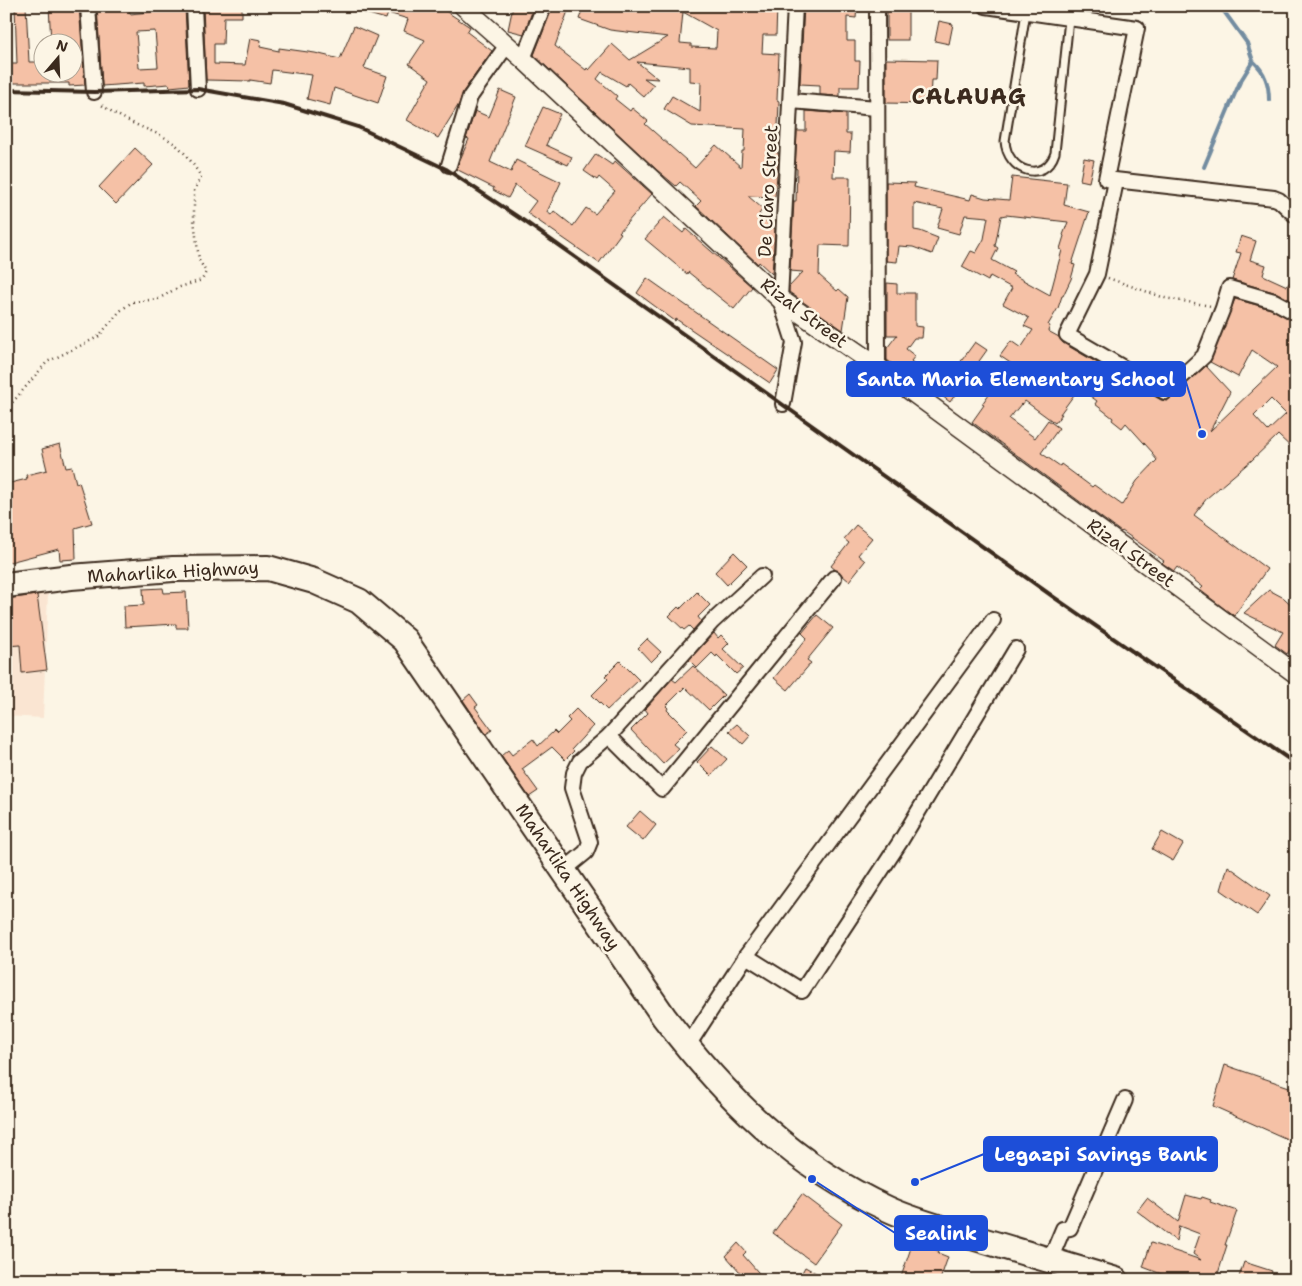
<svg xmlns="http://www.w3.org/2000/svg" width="1302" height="1286" font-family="'Shantell Sans',sans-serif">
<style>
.built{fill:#fae5d2}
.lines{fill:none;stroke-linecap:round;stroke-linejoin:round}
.stream{stroke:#738ca0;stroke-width:4}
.building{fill:#f5c1a6;stroke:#3b2a1e;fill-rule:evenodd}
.service-casing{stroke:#3b2a1e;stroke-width:11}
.minor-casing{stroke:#3b2a1e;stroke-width:18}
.tertiary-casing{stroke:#3b2a1e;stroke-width:21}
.trunk-casing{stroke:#3b2a1e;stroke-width:28}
.path{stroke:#3b2a1e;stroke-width:2.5;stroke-dasharray:1 4;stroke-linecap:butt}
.service{stroke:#fcf5e5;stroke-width:7}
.minor{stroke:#fcf5e5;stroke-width:14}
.tertiary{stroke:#fcf5e5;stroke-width:18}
.trunk{stroke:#fcf5e5;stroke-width:24}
.rail{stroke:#3b2a1e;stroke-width:4}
.labels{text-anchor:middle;stroke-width:5;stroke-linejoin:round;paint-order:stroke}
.street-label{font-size:18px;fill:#3b2a1e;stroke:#fcf5e5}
.district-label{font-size:22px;font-weight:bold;letter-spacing:1px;fill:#3b2a1e;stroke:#fcf5e5}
.leader{fill:none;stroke:#1d4ed8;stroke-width:2}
.callout-dot{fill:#1d4ed8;stroke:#fcf5e5;stroke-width:2}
.callout{fill:#1d4ed8;stroke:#1d4ed8;stroke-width:2}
.callout-label{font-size:19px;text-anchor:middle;font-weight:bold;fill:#fff}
</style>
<rect width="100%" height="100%" fill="#fcf5e5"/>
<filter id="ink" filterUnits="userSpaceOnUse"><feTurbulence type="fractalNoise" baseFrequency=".02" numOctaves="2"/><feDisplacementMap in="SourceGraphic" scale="10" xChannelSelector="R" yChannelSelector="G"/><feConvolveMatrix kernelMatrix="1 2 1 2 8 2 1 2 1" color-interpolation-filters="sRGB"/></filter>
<g filter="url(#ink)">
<!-- built -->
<polygon class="built" points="48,593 43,718 6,716 6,598"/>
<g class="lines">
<!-- stream -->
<g class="stream">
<path d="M1253,61C1265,72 1269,84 1269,100"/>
<polyline points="1204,167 1230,105 1240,82 1253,61 1247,43 1220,6"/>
</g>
</g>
<!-- building -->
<g class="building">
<polygon points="15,6 26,6 29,62 42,62 42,72 72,72 72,42 51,42 49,6 79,6 85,85 69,86 69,83 6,83 6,64 17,64"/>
<path d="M97,6H129L130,14L185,8L189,85L170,87L169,84L144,86V83L102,86ZM155,31L158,67L139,68L136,32Z"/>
<polygon points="203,6 242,6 242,17 224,17 223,44 214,44 214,64 245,65 250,38 261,40 260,47 279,51 279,48 315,53 340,59 354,26 377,36 364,68 387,76 378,103 334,88 330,105 307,99 312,75 272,70 270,83 250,80 250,81 206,80"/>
<polygon points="351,6 438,6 470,27 467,32 492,51 463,92 459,104 438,138 407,120 430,79 409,64 425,40 404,31 408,19 388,13 386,19 351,9"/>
<polygon points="513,6 534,6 524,34 508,30"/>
<path d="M553,6L568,11L555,46L586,70L587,68L589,70L612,44L630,60L668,37L610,30L579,19L584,6H777L776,35H763L762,53L779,54L777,100L779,101L777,153H779L775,197L748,196L763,209L759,214L775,229L772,274L759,262L758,264L696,206L701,201L680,182L676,186L657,170L534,55ZM683,12L717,31L716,48L691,47V44L680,43ZM637,62L690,67V81L701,82L700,112L672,96L664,109L692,126L745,129L744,151H742L741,167L716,145L695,168L645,124L648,121L632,108L630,111L615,99L617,96L597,79L602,72L626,86L628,83L644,97L654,85L644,78L658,79Z"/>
<polygon points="804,6 857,6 856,18 847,17 847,41 855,41 855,61 860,61 859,87 840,87 840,96 820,95 820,85 800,84"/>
<rect x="887" y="6" width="21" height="34"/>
<polygon points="939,21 953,24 949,44 935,41"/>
<polygon points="886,59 937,60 936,80 931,80 930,104 886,103"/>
<polygon points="500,90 516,97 490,162 511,172 516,160 561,182 547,212 551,215 554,211 573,226 586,208 595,214 615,191 599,177 597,180 584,171 596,154 612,165 615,161 652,194 619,232 621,233 599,263 527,213 536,201 515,185 508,198 493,190 494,188 456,169 469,139 466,138 475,111 489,117"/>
<polygon points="543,107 560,114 546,145 572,157 568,165 525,146"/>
<polygon points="806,111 846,114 846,134 851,134 850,152 834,151 833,177 850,177 849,246 820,245 819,275 837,291 839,289 848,297 843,330 789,292 789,287 803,272 790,271 794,201 796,201 797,169 795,168 797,131 806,131"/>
<polygon points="135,148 153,165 116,204 99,187"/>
<polygon points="1084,158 1094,160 1089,182 1080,180"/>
<path d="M1012,177L1067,183L1064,205L1089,212L1072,264L1075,265L1071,279L1063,296H1062L1058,308L1048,325L1050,326L1048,331L1059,337L1063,343L1161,400L1167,401L1171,398L1206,366L1230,392L1210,431L1277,367L1252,350L1238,377L1210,362L1235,299L1271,309L1296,322V452L1278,435L1252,460L1207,498L1194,515L1267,569L1234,616L1200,590L1203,587L1177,567L1174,571L1162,563L1164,561L1138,542L1122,531L1121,532L972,422L984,405L982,404L996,384L1009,394L1025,373L1000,356L1011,341L1021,348L1033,330L1024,326L1029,318L1003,304L1012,288L990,276L988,281L962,267L971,251L976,253L984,239L988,217L965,215L959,234L937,228L943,209L914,203V230L920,231L938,238L932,254L913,247L899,246L897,262L886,261V182L915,183L914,187L970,200L972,194L985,198L1009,200ZM1006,215L1068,222L1063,235L1064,236L1060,249L1062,250L1050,295L1012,274L1014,272L992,260L998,248L995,246L1001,216ZM1079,388L1097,401L1095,404L1113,418L1112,420L1122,428L1126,423L1153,453L1152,454L1157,460L1137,481L1122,505L1094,485L1092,487L1061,464L1060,466L1041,453L1059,428L1048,420L1035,438L1009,419L1021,404L1022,405L1025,401L1055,423L1062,414H1060ZM1271,399L1286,414L1268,431L1254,416Z"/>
<polygon points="664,217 683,233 686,229 752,287 734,309 688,272 687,274 645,239"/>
<polygon points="1241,236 1256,241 1250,260 1266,265 1263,275 1287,286 1296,274 1296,303 1277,293 1232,280 1241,253 1236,252"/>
<polygon points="647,278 778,370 770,383 676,319 675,321 637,293"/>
<polygon points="887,283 897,284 897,293 915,293 915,326 923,327 922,338 914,338 906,349 915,356 911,361 922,370 914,380 887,360 887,348 897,335 887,335"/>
<polygon points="975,342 987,350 950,402 938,393"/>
<polygon points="60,444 66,468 72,467 76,483 79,482 92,523 75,528 76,559 60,560 59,549 6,563 6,484 27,479 26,475 47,470 42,449"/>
<polygon points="856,525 872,538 858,555 865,561 849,581 831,566 849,543 844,539"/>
<polygon points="734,552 747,565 727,585 715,572"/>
<polygon points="163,588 164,593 186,592 188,628 176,628 176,624 125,627 124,606 144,605 143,589"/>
<polygon points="1269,590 1284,598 1296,609 1296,649 1292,647 1287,654 1275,645 1283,632 1244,613"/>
<polygon points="697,592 710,605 698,617 701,621 693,630 689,626 684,630 669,616 678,607 680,609"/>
<polygon points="37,595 47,670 22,673 20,645 6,646 6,599"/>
<polygon points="817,615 833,628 807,660 811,663 788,690 774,678 807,638 802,633"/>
<polygon points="714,633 718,638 721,635 729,643 723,649 743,668 736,674 717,655 716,657 712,653 697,668 689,660"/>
<polygon points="647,639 661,652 651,662 638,648"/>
<polygon points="620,661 639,680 607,710 592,695 608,679 605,676"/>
<polygon points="693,666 724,695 709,710 685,687 666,706 668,708 667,710 687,730 673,744 679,749 663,764 631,730 648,713 645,709 672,679 676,682"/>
<polygon points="470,694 478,705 475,707 492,730 486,734 463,700"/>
<polygon points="576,709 593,726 572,749 574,751 565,760 552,747 522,769 538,791 529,797 501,756 508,750 512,755 533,739 538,746 554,731 557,734 570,721 567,718"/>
<polygon points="737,724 750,736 743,744 729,731"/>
<polygon points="712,746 727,759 711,776 697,762"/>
<polygon points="640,811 656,825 643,841 626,827"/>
<polygon points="1162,832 1183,844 1173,861 1152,849"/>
<polygon points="1228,866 1270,896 1257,915 1221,890"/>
<polygon points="1225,1065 1295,1089 1293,1098 1296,1098 1296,1143 1213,1106"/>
<polygon points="802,1194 842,1224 814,1263 773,1233"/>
<polygon points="1186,1195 1201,1199 1202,1197 1211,1200 1210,1202 1237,1211 1225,1245 1227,1245 1216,1280 1177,1280 1143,1267 1151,1243 1201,1260 1193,1254 1200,1234 1179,1226 1176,1241 1137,1211 1147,1198 1178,1222"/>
<polygon points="913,1242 939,1251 938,1253 948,1257 940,1280 900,1280"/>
<polygon points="738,1243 746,1252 743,1255 765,1280 747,1280 726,1256"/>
<polygon points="1244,1262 1272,1271 1269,1280 1238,1280"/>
<polygon points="805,1267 829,1280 798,1280"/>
</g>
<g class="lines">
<!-- service casing -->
<g class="service-casing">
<path id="service" d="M1026,12L1005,141C1007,172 1045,184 1055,153L1069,19"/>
</g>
<!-- minor casing -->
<g class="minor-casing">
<g id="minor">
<polyline points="88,6 94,92"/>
<polyline points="194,6 198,89"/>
<polyline points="877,6 878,367"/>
<polyline points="986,6 1137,28 1106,179 1274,198 1279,200 1296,216"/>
<polyline points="523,59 544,6"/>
<polyline points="791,101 877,108"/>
<polyline points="449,165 470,97 507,45"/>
<polyline points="1116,181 1097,274 1067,335 1165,392 1204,356 1223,308 1229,288 1274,301 1296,313"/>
<polyline points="783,404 794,342 780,299 795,6"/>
<polyline points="609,736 662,789 834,578"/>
<polyline points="564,870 586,852 590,842 572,788 574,773 580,761 609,736 712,622 762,576"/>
<polyline points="746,956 802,991 900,842 1016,649"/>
<polyline points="687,1047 746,956 993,620"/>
<polyline points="1050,1260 1063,1229 1070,1228 1125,1100"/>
</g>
</g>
<!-- tertiary casing -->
<g class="tertiary-casing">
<polyline id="tertiary" points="463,6 523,59 780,299 878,367 1296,674"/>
</g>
<!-- trunk casing -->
<g class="trunk-casing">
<path id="trunk" d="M6,585L71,577L173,569L268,568L314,581L359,601L405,640L664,1017C725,1097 795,1167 888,1209C916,1222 946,1229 975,1238C1022,1252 1069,1266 1116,1280"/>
</g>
<!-- path -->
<g class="path">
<polyline points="1108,278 1165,298 1211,306"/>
<path d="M6,410L47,362L98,337L120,311L132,302L158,299L177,288L202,280L206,272L199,260L194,220V191L201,177C194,165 186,153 175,144C163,135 150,131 137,125C124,119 112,112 100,104"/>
</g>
<!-- service -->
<use href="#service" class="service"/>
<!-- minor -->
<use href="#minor" class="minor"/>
<!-- tertiary -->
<use href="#tertiary" class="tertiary"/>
<!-- trunk -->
<use href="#trunk" class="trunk"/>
<!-- rail -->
<polyline class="rail" points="6,90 94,92 198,89 284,104 358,127 446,169 527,223 1055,598 1296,764"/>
</g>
</g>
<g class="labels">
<!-- street labels -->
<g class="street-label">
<text transform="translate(768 191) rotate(-87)" y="6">De Claro Street</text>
<text transform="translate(804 313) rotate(37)" y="6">Rizal Street</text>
<text transform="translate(1131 553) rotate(36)" y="6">Rizal Street</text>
<text transform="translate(173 572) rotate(-3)" y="6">Maharlika Highway</text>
<text transform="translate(568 877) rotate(56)" y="6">Maharlika Highway</text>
</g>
<!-- district labels -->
<g class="district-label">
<text x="969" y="104">CALAUAG</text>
</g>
</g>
<!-- callouts -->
<path class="leader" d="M1202 434L1185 379M915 1182L984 1154M812 1179L895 1233"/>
<g class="callout-dot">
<circle cx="1202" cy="434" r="5"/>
<circle cx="915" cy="1182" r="5"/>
<circle cx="812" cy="1179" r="5"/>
</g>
<g class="callout">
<rect x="847" y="362" width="338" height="34" rx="5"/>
<rect x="984" y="1137" width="233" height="34" rx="5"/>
<rect x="895" y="1216" width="92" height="34" rx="5"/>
</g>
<g class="callout-label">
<text x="1016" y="386">Santa Maria Elementary School</text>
<text x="1101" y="1161">Legazpi Savings Bank</text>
<text x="941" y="1240">Sealink</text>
</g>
<!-- margin -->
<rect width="1302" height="1286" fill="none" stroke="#fcf5e5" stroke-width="25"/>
<rect x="12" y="12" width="1277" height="1261" fill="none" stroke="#3b2a1e" stroke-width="2" filter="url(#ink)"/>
<!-- north arrow -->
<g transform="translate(58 58) rotate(19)"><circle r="24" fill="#fcf5e5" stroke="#afa495"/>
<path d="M0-4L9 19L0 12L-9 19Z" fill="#3b2a1e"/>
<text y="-8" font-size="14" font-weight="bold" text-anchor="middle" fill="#3b2a1e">N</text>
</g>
</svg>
